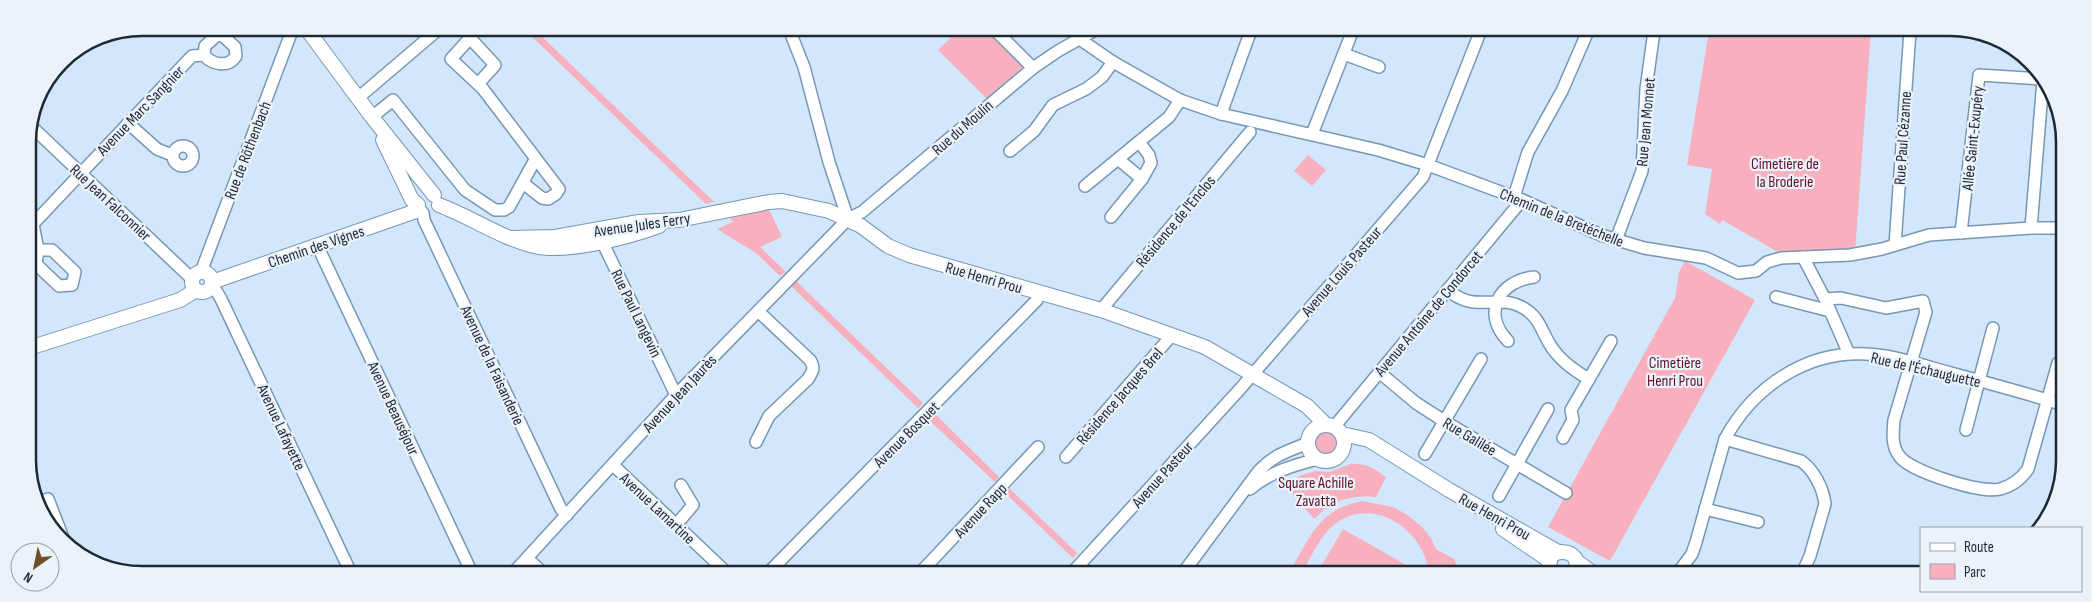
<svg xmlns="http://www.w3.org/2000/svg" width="2092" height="602" font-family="'Sofia Sans Condensed',sans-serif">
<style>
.green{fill:#f9b0be}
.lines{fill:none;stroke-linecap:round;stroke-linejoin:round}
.minor-casing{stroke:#7697b5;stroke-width:14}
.tertiary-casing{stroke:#7697b5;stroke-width:16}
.minor{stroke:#fff;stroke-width:11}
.tertiary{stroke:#fff;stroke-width:14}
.labels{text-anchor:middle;stroke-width:4.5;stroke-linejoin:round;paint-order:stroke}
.street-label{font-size:16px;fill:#1c2935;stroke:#ebf2f9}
.park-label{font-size:16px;fill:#60112b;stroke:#ebf2f9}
.rim{fill:none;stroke:#1c2935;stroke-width:2.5}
</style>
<rect width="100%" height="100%" fill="#d2e7fb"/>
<!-- green -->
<g class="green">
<polygon points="523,28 533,28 714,202 706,204"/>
<polygon points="960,29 988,29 1024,66 987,99 938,50"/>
<polygon points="1709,31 1871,31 1855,253 1780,253 1722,220 1720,224 1705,214 1712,169 1687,165"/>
<polygon points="1308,155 1326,170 1312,186 1294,171"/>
<polygon points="769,209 782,237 760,247 786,272 780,276 756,253 717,229 733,222 729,217"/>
<polygon points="1685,261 1755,300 1610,561 1548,527 1675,298 1679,272"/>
<polygon points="795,280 923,403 918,408 790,285"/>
<polygon points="932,411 999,477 995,482 927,418"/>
<circle cx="1325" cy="443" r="11"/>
<path d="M1350,464C1366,463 1373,468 1386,477L1376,497C1354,495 1331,499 1316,518H1313L1284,483L1302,475L1316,471L1330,472Z"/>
<polygon points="1009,488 1077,553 1073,558 1004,492"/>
<path d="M1362,501L1393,507L1406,514L1421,526L1431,538L1436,549L1454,559L1456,564L1451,573H1428C1426,530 1371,494 1334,525C1319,537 1311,557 1302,573H1289C1310,538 1317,510 1362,501Z"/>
<polygon points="1343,529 1420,573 1317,573"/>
</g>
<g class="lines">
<!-- minor casing -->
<g class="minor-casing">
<g id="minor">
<polyline points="789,29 804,67 829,162 848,219"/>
<polyline points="994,29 1033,68"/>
<path d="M217,35L223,36L235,47L236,56C229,68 212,65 204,55L205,46Z"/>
<polyline points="1081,40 1113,62 1180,100 1221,114 1378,150 1428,165 1522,200 1601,235 1644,248 1706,258 1738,273 1756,271 1767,262 1781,258 1850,255 1882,249 1929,235 2031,228 2062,228"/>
<polyline points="1344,54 1379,67"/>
<polyline points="478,84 495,65 470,38 451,59 483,89 559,189 556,194 548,199 542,198 523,183"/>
<polyline points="358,98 440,28"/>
<polyline points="1221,114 1251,30"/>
<polyline points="372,117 393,100 465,190 495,210 504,210 509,207 535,160"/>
<polyline points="128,123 157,149 172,155"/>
<polyline points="30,125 192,279"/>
<polyline points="1312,134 1353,30"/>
<circle cx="183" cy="156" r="10"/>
<polyline points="1010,151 1034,131 1053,105 1086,89 1102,77 1113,62"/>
<polyline points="1118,159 1142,179"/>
<polyline points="1085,186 1169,117 1180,100"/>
<polyline points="1514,197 1528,152 1562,91 1588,31"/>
<polyline points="423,213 424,220 561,509 567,515"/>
<polyline points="1111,217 1142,179 1151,163 1149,155 1139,142"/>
<polyline points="2031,228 2043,80"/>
<polyline points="1961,233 1979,75 2042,79"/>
<polyline points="599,235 676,395"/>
<polyline points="1616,240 1642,171 1646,89 1654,31"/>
<polyline points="317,245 471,571"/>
<polyline points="1895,245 1910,31"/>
<polyline points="38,250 52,250 75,272 72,285 59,286 36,264 38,250 33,224 192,56 204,55"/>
<polyline points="1803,257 1825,299 1849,354"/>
<polyline points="201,272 293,28"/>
<polyline points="212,284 221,299 350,571"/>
<path d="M1447,290C1454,295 1460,299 1468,301C1490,306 1507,295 1528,311C1539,319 1542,331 1549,343C1558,359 1573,370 1589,379"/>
<polyline points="1776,297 1830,311"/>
<path d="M1825,299L1841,298L1886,308L1923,301L1926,312L1894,420C1893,433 1891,446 1900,457C1912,472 1982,494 2000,489C2012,486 2021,479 2028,469L2058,363"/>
<polyline points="1101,310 1250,132"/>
<path d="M1508,341C1481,313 1499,281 1534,277"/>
<polyline points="1379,372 1416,403 1444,421 1566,493"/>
<polyline points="1334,427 1522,200"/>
<polyline points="1966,430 1993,328"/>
<polyline points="1563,438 1573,420 1571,410 1611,341"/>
<path d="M1725,439L1801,461C1814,470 1823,488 1825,504L1810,556L1802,574"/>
<path d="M756,442L769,416L808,379C813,371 815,368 810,360L758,311"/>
<polyline points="1425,454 1481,359"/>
<polyline points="1066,457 1172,335"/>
<polyline points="613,465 726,572"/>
<path d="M1250,489C1270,472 1294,465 1318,459"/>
<polyline points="1499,496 1548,409"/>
<polyline points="40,502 48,499 65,543"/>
<polyline points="1705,509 1758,522"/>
<polyline points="676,525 693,505 681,485"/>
<polyline points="527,558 542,572"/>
<polyline points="515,571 676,395 848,219 862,212 1033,68 1058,51 1097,29"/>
<polyline points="769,572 1037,300 1038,293"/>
<polyline points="921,572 1038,447"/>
<polyline points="1072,573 1240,389 1423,177 1481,30"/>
<path d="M1183,573L1258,472C1273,455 1288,451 1308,443"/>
<path d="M1677,574L1692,554L1696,542L1725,439C1753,387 1806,351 1866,354C1895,355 1924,366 1951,373C1988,383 2025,393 2061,404"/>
</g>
</g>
<!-- tertiary casing -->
<g class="tertiary-casing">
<g id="tertiary">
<polyline points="306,28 372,117 434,195"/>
<polyline points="383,140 412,200 418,205"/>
<path d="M439,205C471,217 501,238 534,246C565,254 629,237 659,226"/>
<polyline points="511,238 555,237 639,222 679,220 769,202 782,201 829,211 861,226 888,246 909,255 1101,310 1205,347 1307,406 1326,425"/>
<circle cx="202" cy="282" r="10"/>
<polyline points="212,282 419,210"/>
<polyline points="29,348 180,300 196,290"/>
<circle cx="1326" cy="443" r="18"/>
<polyline points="1342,434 1369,440 1449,490 1558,552"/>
<polyline points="1503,529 1550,561"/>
<polyline points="1576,561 1594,574"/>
<path d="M1553,573C1534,545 1591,545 1573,574"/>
</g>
</g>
<!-- minor -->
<use href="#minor" class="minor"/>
<!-- tertiary -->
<use href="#tertiary" class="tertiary"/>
</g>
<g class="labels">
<!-- street labels -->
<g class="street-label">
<text transform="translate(140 110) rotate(-46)" y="6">Avenue Marc Sangnier</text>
<text transform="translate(1645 122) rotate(-85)" y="6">Rue Jean Monnet</text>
<text transform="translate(962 127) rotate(-41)" y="6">Rue du Moulin</text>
<text transform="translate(1902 138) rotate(-86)" y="6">Rue Paul Cézanne</text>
<text transform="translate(1972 138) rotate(-84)" y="6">Allée Saint-Exupéry</text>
<text transform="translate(247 150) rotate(-69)" y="6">Rue de Röthenbach</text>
<text transform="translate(111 202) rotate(43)" y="6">Rue Jean Falconnier</text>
<text transform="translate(1562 217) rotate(22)" y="6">Chemin de la Bretéchelle</text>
<text transform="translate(1175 221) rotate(-50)" y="6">Résidence de l'Enclos</text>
<text transform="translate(642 224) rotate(-8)" y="6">Avenue Jules Ferry</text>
<text transform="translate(316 246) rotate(-19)" y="6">Chemin des Vignes</text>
<text transform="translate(1341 271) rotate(-49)" y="6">Avenue Louis Pasteur</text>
<text transform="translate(984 277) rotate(16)" y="6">Rue Henri Prou</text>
<text transform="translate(637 313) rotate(64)" y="6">Rue Paul Langevin</text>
<text transform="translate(1428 313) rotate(-50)" y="6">Avenue Antoine de Condorcet</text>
<text transform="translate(493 365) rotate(65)" y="6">Avenue de la Faisanderie</text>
<text transform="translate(1926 369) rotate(13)" y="6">Rue de l'Échauguette</text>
<text transform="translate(679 393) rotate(-47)" y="6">Avenue Jean Jaurès</text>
<text transform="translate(1119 396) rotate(-49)" y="6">Résidence Jacques Brel</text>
<text transform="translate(394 408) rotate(65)" y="6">Avenue Beauséjour</text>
<text transform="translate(282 427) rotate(65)" y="6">Avenue Lafayette</text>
<text transform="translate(906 434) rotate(-45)" y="6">Avenue Bosquet</text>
<text transform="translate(1470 436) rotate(31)" y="6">Rue Galilée</text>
<text transform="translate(1162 474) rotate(-48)" y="6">Avenue Pasteur</text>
<text transform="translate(658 508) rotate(43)" y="6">Avenue Lamartine</text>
<text transform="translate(980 510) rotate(-47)" y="6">Avenue Rapp</text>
<text transform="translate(1495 516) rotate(29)" y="6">Rue Henri Prou</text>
</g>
<!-- park labels -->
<g class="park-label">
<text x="1785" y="169">Cimetière de<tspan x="1785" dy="18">la Broderie</tspan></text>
<text x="1675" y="368">Cimetière<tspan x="1675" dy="18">Henri Prou</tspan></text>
<text x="1316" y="488">Square Achille<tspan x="1316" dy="18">Zavatta</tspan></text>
</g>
</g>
<!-- crop -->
<path d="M0 0H2092V602H0ZM142 36H1950A106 106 0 0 1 2056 142V460A106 106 0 0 1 1950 566H142A106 106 0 0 1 36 460V142A106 106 0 0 1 142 36Z" fill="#ebf2f9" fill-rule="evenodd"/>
<path class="rim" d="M142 36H1950A106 106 0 0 1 2056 142V460A106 106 0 0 1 1950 566H142A106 106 0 0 1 36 460V142A106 106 0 0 1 142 36Z"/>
<!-- legend -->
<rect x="1920" y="527" width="162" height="65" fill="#ebf2f9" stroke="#98a2ab"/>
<rect x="1930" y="543" width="25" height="8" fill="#ffffff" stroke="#98a2ab"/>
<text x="1964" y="552" font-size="15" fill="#1c2935">Route</text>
<rect x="1930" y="564" width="25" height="15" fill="#f9b0be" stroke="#98a2ab"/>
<text x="1964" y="577" font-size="15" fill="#1c2935">Parc</text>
<!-- north arrow -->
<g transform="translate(35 567) rotate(213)"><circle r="24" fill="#ebf2f9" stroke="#98a2ab"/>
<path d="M0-4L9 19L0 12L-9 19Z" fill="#714e27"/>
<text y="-8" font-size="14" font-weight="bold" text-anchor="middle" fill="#1c2935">N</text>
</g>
</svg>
